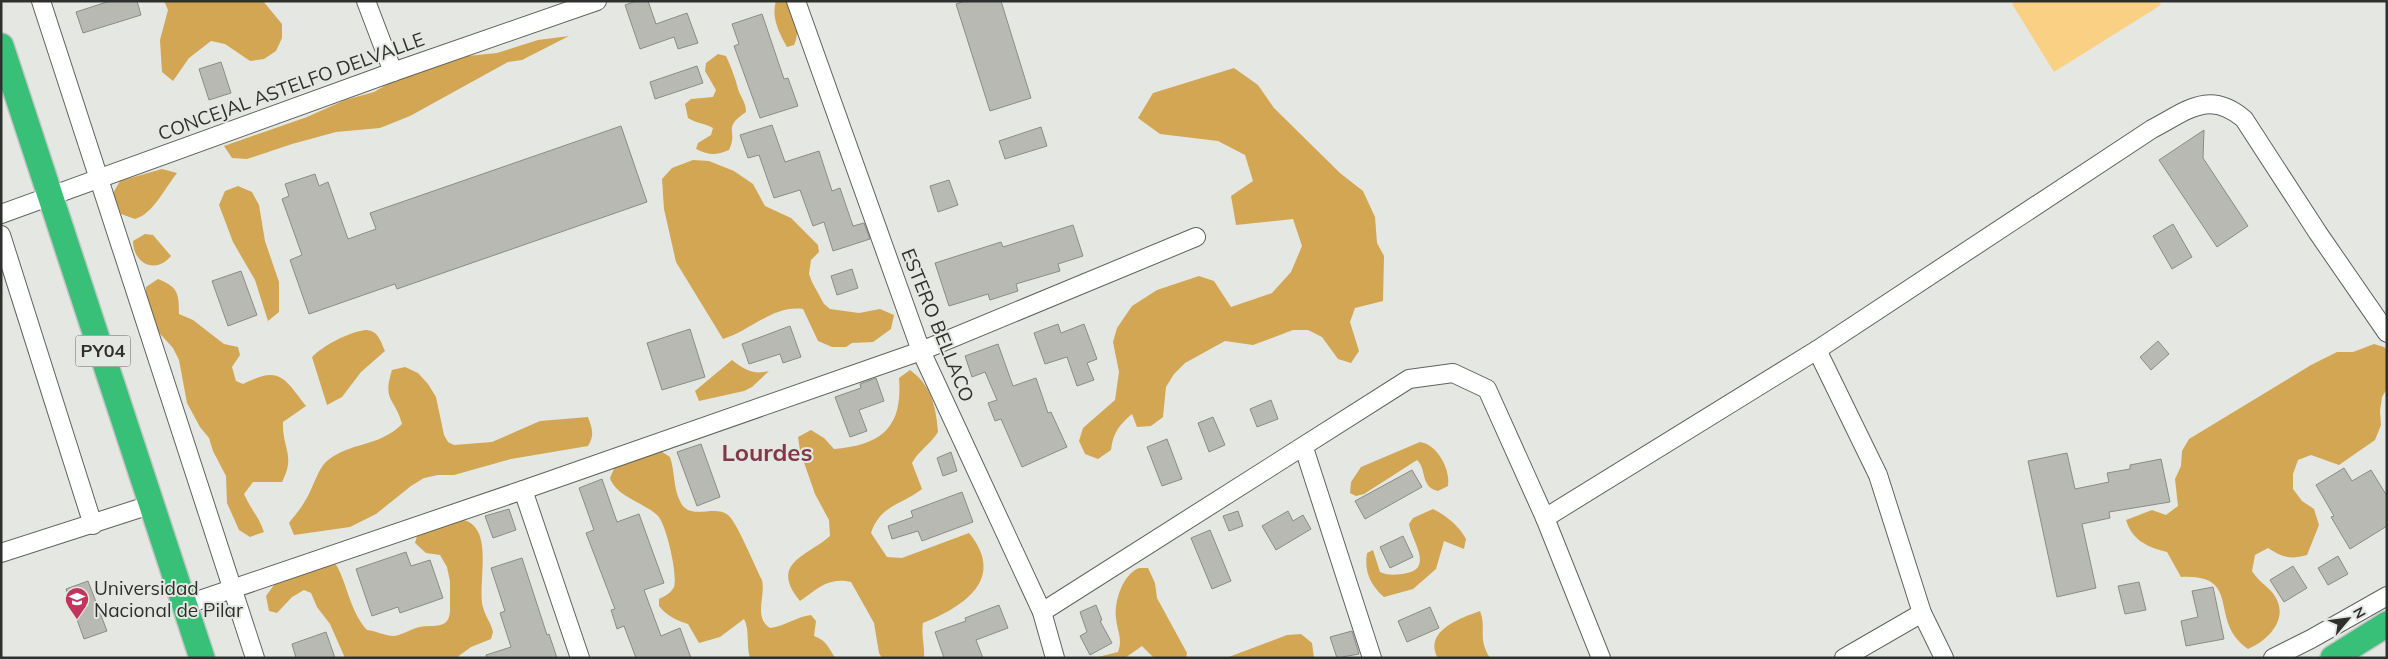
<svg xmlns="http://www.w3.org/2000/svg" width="2388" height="659" font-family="Mulish,sans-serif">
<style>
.green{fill:#fad084}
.forest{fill:#d2a653}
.building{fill:#b9b9b3;stroke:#8c8c86}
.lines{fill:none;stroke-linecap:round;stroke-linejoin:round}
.minor-casing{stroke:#60635e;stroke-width:20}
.highway-casing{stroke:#c4c5c4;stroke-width:28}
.minor{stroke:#fff;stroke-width:18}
.highway{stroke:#38c078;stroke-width:25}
.labels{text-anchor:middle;stroke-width:4;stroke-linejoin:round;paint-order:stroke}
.shield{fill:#e5e8e2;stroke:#656763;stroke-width:1}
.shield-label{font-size:18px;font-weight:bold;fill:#2e302d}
.street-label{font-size:19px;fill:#2e302d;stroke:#e5e8e2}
.poi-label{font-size:19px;fill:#2e302d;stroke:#e5e8e2;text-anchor:start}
.district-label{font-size:24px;font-weight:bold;fill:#803949;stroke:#e5e8e2}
</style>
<rect width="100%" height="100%" fill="#e5e8e2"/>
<!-- green -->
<polygon class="green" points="2016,1 2159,1 2161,5 2054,72 2012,4"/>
<!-- forest -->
<g class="forest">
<polygon points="164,1 263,1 282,24 282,38 276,51 264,59 250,61 225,44 211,41 189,58 173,81 162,72 160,40 168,10"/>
<path d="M776,1H790C797,13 800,33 794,45L787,47C779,33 771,17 776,1Z"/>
<polygon points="569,36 522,60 508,62 410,116 380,128 336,132 292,144 247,159 232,158 224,146 307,117 345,100 374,92 398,78 425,68 467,56 497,53 538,40"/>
<path d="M718,54L726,56C731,67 735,77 738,89C741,98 746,102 746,112C721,129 739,130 729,150C715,156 709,155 696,149L698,143L711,135L713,128C705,123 698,124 688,118L685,104L691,99L713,97L716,90L705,71L706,63Z"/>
<path d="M1234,68L1258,85L1274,108L1340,173L1363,191L1375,217L1377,243L1384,256L1383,301L1355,308L1350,322L1359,351L1351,363L1338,359L1322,337L1308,330H1293L1253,345L1225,341L1185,363L1174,374L1166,387L1163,417L1151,426L1137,427L1132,414C1119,425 1113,433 1111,450L1098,459L1085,454L1079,441L1083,428L1115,400L1119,372L1113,342L1117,328L1132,306L1157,290L1199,276L1214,281L1231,307L1272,293L1291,272L1302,246L1293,219L1236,225L1231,196L1253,181L1245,155L1218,141L1160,134L1138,118L1153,93Z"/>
<path d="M693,160L709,161L734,171L753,184L765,206L791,218L818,245L819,252L811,260L809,274L812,282L824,304L830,309L859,313L880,309L894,315L891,329L873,342L852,343L846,347H832L818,341L803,309C773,305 750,331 723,339L676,262L664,209L662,179L672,168Z"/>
<path d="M162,169L177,173C165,188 153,214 135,219L121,214L113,193L120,181Z"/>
<polygon points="238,186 252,192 259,205 265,241 279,282 279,312 268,321 255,280 233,242 219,205 225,191"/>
<path d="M145,234L153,235L171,256C155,275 133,263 133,241Z"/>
<path d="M158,279C178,287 179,293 179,314L193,320L224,344L238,347L240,355L232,367L236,381L243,384C280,365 284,378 306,406L283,422C282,449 296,455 282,482H253L244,494C250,508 259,517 264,532L250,537L239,530L227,503L226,476L213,451L209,438L200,427L187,403L179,360L173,348L154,327L146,301V287Z"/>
<path d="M365,330C378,330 380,340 385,351L361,372L342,397L327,405L312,357C324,345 347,333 365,330Z"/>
<path d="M2374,344L2384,347L2387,350V389L2382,397L2380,411L2381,425L2375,440L2339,465L2311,455L2298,460L2293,474V489L2302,501L2314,509L2319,525L2307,555C2290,560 2282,557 2268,548L2255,555L2252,571C2257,579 2264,584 2271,591C2292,615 2271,639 2248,649C2207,621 2244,574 2181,577L2167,552C2147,547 2132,540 2126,520L2152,510L2166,515L2178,506L2175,479L2181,466L2182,451L2189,439L2311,365L2337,352H2353Z"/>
<path d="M732,360C745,370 753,375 769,371L752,387L744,391L699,401L695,391Z"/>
<path d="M405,367L418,373L428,384L436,397L444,435L448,442L454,445L492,442L540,421L588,417C592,428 595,435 588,446L511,459L454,475H438L424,478L411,486L376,514L350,527L294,535L289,523C294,516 301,509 305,501C312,491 318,468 327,461C351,441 378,448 402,424C395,397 382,402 392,370Z"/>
<path d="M910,370C931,385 936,406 938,432C930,445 919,450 912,463L922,489C902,505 880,505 871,533L887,557L902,558L969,533C1007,579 963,607 923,623C921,637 925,645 924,658H882L879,653L874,623L851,582C828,577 819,588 800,601C769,563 806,557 830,536L829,520L815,494L800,451L798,437L811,430L824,438L834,449C881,445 903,428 899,378Z"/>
<path d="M1420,442C1437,444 1451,470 1448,486L1438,491C1420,487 1427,469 1417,460L1364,494L1356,496L1350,493L1351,482L1361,467Z"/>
<path d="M656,448L670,457C675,471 673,488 680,501C689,522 714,504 728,515C737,522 755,567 762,580C766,596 753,617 770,628C785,626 796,617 811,615L816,621L814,636C826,640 829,648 835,658H750C746,645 750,630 744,619L720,637L699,643L688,624C676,620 667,616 659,606V599C665,596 671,593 674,587C678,575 666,524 658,516C644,502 616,497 610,478L616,464Z"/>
<path d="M1433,509C1447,516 1459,526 1466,539L1464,549L1444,541L1436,569L1413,589L1384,597C1370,585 1364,571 1367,553L1373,550L1380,572C1389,576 1398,575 1407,573C1434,568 1411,539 1409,524L1413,518Z"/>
<path d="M457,519C497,521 477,581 483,607C485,616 491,623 493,632L491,639L471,647L456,658H345L330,624L317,607L311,593L304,590L292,597L277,613L269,611L266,596L274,585L312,564L335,563C348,584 349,610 367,630C376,631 385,636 394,636C402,635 409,630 416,628C430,623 449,632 450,611V581L447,567L440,555L426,553L415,543L417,536L443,522Z"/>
<path d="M1139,568H1148L1155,583L1157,598L1187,653L1186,658H1154L1142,646L1125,658H1094L1118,652C1123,639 1117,631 1116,618C1114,601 1123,574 1139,568Z"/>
<path d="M1480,611C1487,629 1477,637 1490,658H1438C1423,631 1461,618 1480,611Z"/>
<polygon points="1301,634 1312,643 1314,658 1226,658 1287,635"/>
</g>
<!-- building -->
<g class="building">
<polygon points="110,1 137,1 141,15 83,33 76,12"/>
<polygon points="636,1 648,1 656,24 687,13 698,43 678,49 674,37 640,49 625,5"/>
<polygon points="965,1 1001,1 1031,98 990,111 956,4"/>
<polygon points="762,14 784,79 788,78 798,106 760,118 734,46 739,44 732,24"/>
<polygon points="221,62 231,93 209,100 199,69"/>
<polygon points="697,66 703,83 655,99 650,82"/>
<polygon points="772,125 785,162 819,151 832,191 840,188 853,226 864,223 870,239 833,251 824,222 813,226 800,190 774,198 759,155 748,158 740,135"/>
<polygon points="621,126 647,202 397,289 395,284 309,314 290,260 302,255 282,199 289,196 285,184 315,174 319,186 328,182 348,239 376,229 370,213"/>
<polygon points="1041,127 1047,146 1005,159 999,141"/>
<polygon points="2204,130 2203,158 2248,226 2217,247 2159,160"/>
<polygon points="949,180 958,205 938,212 930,186"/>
<polygon points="2173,224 2192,257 2172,269 2153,236"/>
<polygon points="1073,225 1083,256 1058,264 1060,271 1016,284 1018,291 990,300 988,294 949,306 935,263 1001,242 1003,247"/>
<polygon points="852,269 858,288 837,295 831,276"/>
<polygon points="241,271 257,315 228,326 212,281"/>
<polygon points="1058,324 1061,333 1084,324 1097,359 1087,363 1094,380 1077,386 1067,357 1045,364 1034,333"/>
<polygon points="790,326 801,357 783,363 780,354 749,364 742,344"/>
<polygon points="690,329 705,377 662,390 647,343"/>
<polygon points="2158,341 2169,354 2151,370 2140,357"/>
<polygon points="998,344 1013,386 1036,378 1048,413 1051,412 1067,447 1022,467 1001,419 995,421 988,403 997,400 985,372 972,377 965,356"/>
<polygon points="876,378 884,401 859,410 867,431 850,437 835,397 861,388 860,384"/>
<polygon points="1271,400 1278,419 1257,427 1250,409"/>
<polygon points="1213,417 1225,445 1209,452 1198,423"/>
<polygon points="1167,439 1182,479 1162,486 1147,447"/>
<polygon points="701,444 720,497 697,506 677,452"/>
<polygon points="951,452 957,471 943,476 937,458"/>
<polygon points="2067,453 2075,489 2109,482 2107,473 2130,469 2130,465 2161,459 2170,502 2109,512 2110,518 2082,524 2096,588 2057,597 2028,461"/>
<polygon points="2344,468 2352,481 2371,470 2387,496 2387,526 2350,549 2331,517 2334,516 2316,485"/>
<polygon points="1412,470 1422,487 1365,519 1355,501"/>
<polygon points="602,479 617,522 639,514 664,583 644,590 661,636 680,628 691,658 636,658 624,626 617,629 611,610 615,609 586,533 594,530 579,488"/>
<polygon points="962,492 973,522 922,541 918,531 892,539 888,526 913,517 911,511"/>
<polygon points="509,509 516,530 493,538 485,516"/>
<polygon points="1238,511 1243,526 1229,531 1223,516"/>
<polygon points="1288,511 1293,521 1303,515 1311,529 1276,550 1262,526"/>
<polygon points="1210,530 1231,581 1212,589 1191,538"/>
<polygon points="1403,536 1413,557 1390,568 1380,547"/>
<polygon points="406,552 411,566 430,560 443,598 400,613 398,607 372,616 356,569"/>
<polygon points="2338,556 2348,574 2328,585 2318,568"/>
<polygon points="522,558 547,635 549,634 557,658 487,658 486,655 511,647 500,613 505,611 491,568"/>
<polygon points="2293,566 2307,588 2284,602 2270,580"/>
<polygon points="88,581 107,631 84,639 66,589"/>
<polygon points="2139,582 2146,610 2125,614 2118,586"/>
<polygon points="2213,587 2224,639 2186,646 2181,621 2198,617 2192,591"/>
<polygon points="999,605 1008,628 976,640 983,658 944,658 935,632 966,621 965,618"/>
<polygon points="1096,605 1102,620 1100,621 1112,643 1090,655 1080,636 1087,632 1080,612"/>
<polygon points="1430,607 1439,628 1407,642 1398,621"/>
<polygon points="1352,631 1359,654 1337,658 1330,637"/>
<polygon points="326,632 335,658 296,658 292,644"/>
</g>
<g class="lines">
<!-- minor casing -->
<g class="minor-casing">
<g id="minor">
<polyline points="41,1 255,658"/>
<polyline points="366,1 393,72"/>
<polyline points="796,1 921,351 1042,612 1055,658"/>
<polyline points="1,214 393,72 597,1"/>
<polyline points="1,235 93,525"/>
<polyline points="1817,350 1878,475 1922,613 1944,658"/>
<polyline points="1304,448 1372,658"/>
<polyline points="523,490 580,658"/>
<path d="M1545,518L1817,350L2152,129C2187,111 2209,89 2244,119L2318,233L2387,333"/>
<polyline points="1,553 153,504"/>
<polyline points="185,605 523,490 921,351 1196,237"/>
<polyline points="1042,612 1409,379 1453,373 1487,389 1545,518 1601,658"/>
<polyline points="1844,658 1922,613"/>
<polyline points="2273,658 2311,639 2387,596"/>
</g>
</g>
<!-- highway casing -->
<g class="highway-casing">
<g id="highway">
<polyline points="1,46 202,658"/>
<polyline points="2333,658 2387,624"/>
</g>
</g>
<!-- minor -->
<use href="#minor" class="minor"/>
<!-- highway -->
<use href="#highway" class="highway"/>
</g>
<!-- icons -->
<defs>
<g id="university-pin" transform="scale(1.25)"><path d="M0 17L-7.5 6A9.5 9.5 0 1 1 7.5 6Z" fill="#c2335d" stroke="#e5e8e2"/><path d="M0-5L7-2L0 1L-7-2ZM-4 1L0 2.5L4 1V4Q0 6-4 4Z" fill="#fff"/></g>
</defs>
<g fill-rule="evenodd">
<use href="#university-pin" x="77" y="599"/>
</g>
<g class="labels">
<!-- shield labels -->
<rect class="shield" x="75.5" y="335.5" width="55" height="31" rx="4"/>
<g class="shield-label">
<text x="103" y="357">PY04</text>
</g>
<!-- street labels -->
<g class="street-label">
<text transform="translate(291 86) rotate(-20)" y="7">CONCEJAL ASTELFO DELVALLE</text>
<text transform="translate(938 325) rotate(68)" y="7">ESTERO BELLACO</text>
</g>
<!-- poi labels -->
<g class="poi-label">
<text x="94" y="595">Universidad<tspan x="94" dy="22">Nacional de Pilar</tspan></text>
</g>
<!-- district labels -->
<g class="district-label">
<text x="767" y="461">Lourdes</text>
</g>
</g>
<!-- border -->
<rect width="2388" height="659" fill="none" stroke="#2e302d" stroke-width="5"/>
<!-- north arrow -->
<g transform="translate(2348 619) rotate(61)" stroke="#e5e8e2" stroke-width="4" paint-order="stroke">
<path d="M0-4L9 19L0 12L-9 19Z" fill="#2e302d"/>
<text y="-8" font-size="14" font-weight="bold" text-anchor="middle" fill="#2e302d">N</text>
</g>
</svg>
